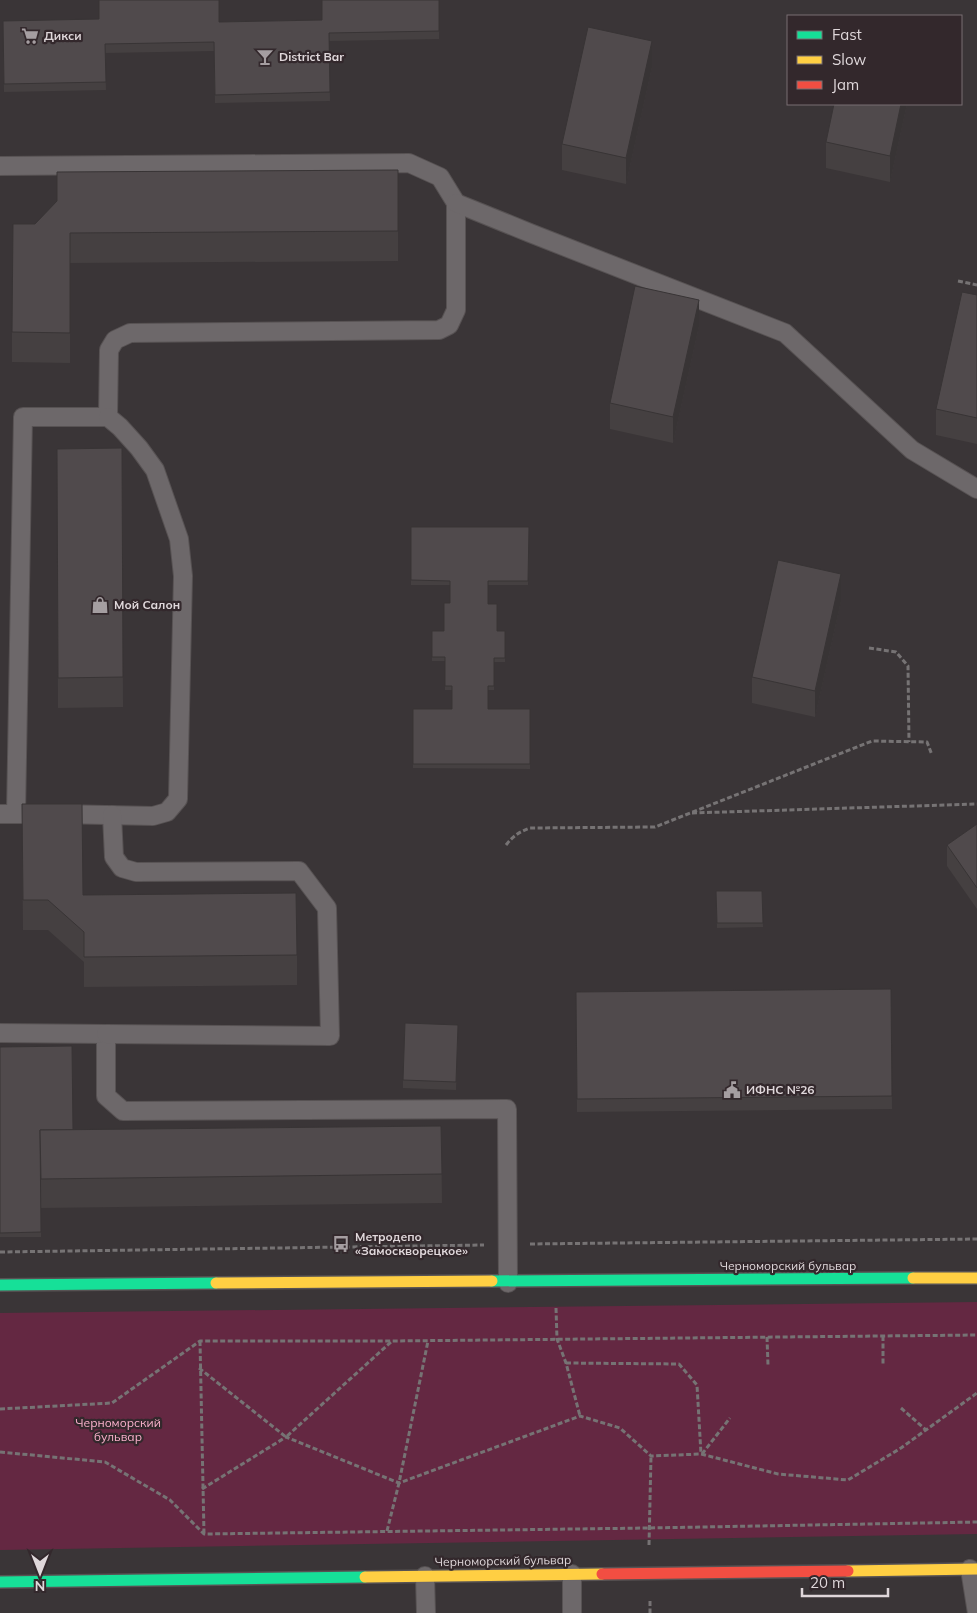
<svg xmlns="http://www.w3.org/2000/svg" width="977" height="1613" font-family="Mulish,sans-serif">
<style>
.green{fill:#642842}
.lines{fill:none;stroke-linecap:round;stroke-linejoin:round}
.lane-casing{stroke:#575253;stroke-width:20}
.fast-casing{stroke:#575253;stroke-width:14}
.slow-casing{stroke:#575253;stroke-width:14}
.jam-casing{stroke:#575253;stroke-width:14}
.path{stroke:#767374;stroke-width:3;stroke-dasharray:5 2.5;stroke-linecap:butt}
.lane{stroke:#6d686a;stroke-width:18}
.fast{stroke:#16e098;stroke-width:11}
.slow{stroke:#ffcf43;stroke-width:11}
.jam{stroke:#f24e42;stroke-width:11}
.wall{fill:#454041}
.shaded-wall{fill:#383435}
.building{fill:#504a4c;stroke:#383435}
.labels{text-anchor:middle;stroke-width:4.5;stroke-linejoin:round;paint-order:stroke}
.poi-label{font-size:12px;font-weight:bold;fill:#dfd7da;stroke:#33282c;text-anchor:start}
.street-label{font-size:12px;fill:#dfd7da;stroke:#33282c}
.park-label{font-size:12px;fill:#f9b0cb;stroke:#33282c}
</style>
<rect width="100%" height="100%" fill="#3a3537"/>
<!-- green -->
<polygon class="green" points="977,1302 977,1534 0,1550 0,1313"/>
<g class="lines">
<!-- lane casing -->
<g class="lane-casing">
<g id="lane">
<polyline points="0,166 409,163 440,177 456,203 456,310 449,325 439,330 130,333 115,340 109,350 108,417 23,417 16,814"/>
<polyline points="456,203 530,233 785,333 912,450 977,489"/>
<polyline points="0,814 28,814"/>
<polyline points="59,814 153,816 167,812 178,799 183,576 179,539 155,470 139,448 120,427 108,417"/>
<polyline points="0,1033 106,1034 106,1096 123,1111 507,1109 508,1283"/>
<polyline points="106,1034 330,1036 327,908 299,871 136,872 122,868 114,857 112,815"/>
<polyline points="970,1569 977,1613"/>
<polyline points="425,1576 426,1613"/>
<polyline points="572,1613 572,1574"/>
</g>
</g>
<!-- fast casing -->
<g class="fast-casing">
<g id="fast">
<polyline points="492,1281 913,1278"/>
<polyline points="0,1285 216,1283"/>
<polyline points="0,1582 365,1577"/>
</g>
</g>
<!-- slow casing -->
<g class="slow-casing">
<g id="slow">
<polyline points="913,1278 977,1278"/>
<polyline points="216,1283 492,1281"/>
<polyline points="848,1571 977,1569"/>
<polyline points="365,1577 602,1574"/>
</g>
</g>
<!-- jam casing -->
<g class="jam-casing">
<polyline id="jam" points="602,1574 848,1571"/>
</g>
<!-- path -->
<g class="path">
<polyline points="958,281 977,285"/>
<polyline points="869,648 896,652 908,666 909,742"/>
<polyline points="692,813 977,804"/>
<path d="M506,845C513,836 519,832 530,828L655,827L872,741L927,742L932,755"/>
<polyline points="530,1244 977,1239"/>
<polyline points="0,1252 484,1245"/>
<polyline points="556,1308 557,1339 566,1363 580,1416"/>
<polyline points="883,1336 883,1366"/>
<polyline points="767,1337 768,1365"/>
<polyline points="200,1341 204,1534"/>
<polyline points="566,1363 679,1364 697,1385 701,1454"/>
<polyline points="199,1368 286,1437 391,1342"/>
<polyline points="901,1408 926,1430"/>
<polyline points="0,1409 112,1403 200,1341 392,1341 977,1335"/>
<polyline points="0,1452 105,1462 170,1500 204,1534 648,1528 977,1522"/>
<polyline points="702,1454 730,1418"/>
<polyline points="202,1489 286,1437 399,1483 580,1416 620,1428 651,1456 701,1454 778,1474 848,1480 901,1448 977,1393"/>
<polyline points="387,1531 399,1483 428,1341"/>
<polyline points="649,1545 651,1456"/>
<polyline points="650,1601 650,1613"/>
</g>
<!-- lane -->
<use href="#lane" class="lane"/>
<!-- fast -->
<use href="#fast" class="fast"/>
<!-- slow -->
<use href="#slow" class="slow"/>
<!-- jam -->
<use href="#jam" class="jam"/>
</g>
<!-- wall -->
<g class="wall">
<polygon points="439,0 439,39 329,41 330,101 215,103 214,51 105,53 106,90 4,92 3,21 219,22 322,20"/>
<polygon points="652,67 626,184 562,170 562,144"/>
<polygon points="834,104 907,104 890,182 826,168 826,142"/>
<polygon points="398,170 398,261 70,263 70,363 12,362 12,332 35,224"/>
<polygon points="977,295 977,444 936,435 936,409"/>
<polygon points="699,326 673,443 610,429 610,403"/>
<polygon points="122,448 123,707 58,708 57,449"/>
<polygon points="411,527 529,527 528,585 488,585 488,604 497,631 505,631 505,662 494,662 494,690 488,690 488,709 530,709 530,769 413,768 413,709 452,709 452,690 445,690 445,661 432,661 432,631 444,631 450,603 450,585 411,585"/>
<polygon points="841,601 815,717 752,703 752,677"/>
<polygon points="977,824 977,909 947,866 947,845"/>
<polygon points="22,834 83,895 297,955 297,985 84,987 84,962 48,930 23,930"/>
<polygon points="716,891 762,891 763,927 717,928"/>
<polygon points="891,989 892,1109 577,1112 576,992"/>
<polygon points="458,1025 456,1090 403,1088 403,1080"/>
<polygon points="0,1047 73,1130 441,1126 442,1203 41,1208 41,1237 0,1237"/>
</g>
<!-- shaded-wall -->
<g class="shaded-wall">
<polygon points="652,41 652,67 626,184 626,158"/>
<polygon points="901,104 907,104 890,182 890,156"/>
<polygon points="699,300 699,326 673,443 673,417"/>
<polygon points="841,574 841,601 815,717 815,691"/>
</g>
<!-- building -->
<g class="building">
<polygon points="99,0 219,0 219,22 322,20 322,0 439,0 439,31 329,33 330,92 215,95 214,42 105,44 106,82 4,84 3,21 99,19"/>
<polygon points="588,27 652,41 626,158 562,144"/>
<polygon points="834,104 901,104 890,156 826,142"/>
<polygon points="398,170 398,231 70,233 70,333 12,332 13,224 35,224 57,201 57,172"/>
<polygon points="635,286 699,300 673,417 610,403"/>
<polygon points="962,292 977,295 977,418 936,409"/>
<polygon points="122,448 123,677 58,678 57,449"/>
<polygon points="411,527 529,527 528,581 488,581 488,604 497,604 497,631 505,631 505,658 494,658 494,686 488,686 488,709 530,709 530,764 413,764 413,709 452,709 452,686 445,686 445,657 432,657 432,631 444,631 444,603 450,603 450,581 411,580"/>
<polygon points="778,560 841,574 815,691 752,677"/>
<polygon points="22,804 82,804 83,895 296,893 297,955 84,957 84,932 48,900 23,900"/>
<polygon points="977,824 977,888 947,845"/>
<polygon points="716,891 762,891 763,923 717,923"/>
<polygon points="891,989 892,1096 577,1099 576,992"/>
<polygon points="405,1023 458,1025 456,1082 403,1080"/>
<polygon points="72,1046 73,1130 40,1130 41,1232 0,1233 0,1047"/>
<polygon points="441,1126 442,1174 41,1179 40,1130"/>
</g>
<!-- icons -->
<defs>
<g id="supermarket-bare" transform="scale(1.35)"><path d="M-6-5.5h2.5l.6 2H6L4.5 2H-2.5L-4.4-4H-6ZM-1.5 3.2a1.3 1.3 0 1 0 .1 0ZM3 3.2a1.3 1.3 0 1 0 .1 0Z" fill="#a59ea1" stroke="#33282c" stroke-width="2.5" paint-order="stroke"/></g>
<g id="bar-bare" transform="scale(1.35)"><path d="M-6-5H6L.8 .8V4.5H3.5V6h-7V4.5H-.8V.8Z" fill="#a59ea1" stroke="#33282c" stroke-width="2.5" paint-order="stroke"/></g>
<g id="shop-bare" transform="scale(1.35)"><path d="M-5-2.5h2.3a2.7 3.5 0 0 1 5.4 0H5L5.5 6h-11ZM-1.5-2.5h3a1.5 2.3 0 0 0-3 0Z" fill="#a59ea1" stroke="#33282c" stroke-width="2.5" paint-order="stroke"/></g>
<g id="civic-bare" transform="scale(1.35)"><path d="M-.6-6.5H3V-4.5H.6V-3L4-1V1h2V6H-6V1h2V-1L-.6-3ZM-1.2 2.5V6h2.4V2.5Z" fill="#a59ea1" stroke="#33282c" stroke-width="2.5" paint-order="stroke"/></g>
<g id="bus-bare" transform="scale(1.35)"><path d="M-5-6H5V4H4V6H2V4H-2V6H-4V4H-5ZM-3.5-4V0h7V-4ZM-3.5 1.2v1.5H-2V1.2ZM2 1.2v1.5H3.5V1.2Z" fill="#a59ea1" stroke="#33282c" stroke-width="2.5" paint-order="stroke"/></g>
</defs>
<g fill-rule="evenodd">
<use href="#supermarket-bare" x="30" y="36"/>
<use href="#bar-bare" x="265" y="57"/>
<use href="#shop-bare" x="100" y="605"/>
<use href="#civic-bare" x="732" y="1090"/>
<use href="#bus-bare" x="341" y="1244"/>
</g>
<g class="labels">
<!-- poi labels -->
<g class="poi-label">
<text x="44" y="40">Дикси</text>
<text x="279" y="61">District Bar</text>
<text x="114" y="609">Мой Салон</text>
<text x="746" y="1094">ИФНС №26</text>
<text x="355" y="1241">Метродепо<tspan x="355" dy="14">«Замоскворецкое»</tspan></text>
</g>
<!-- street labels -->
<g class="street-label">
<text x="788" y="1270">Черноморский бульвар</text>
<text transform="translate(503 1561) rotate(-1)" y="4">Черноморский бульвар</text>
</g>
<!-- park labels -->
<g class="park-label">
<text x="118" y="1427">Черноморский<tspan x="118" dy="14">бульвар</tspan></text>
</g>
</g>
<!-- legend -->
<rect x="787" y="15" width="175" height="90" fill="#33282c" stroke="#786e72"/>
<rect x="797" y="31" width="25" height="8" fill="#16e098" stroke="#786e72"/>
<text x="832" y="40" font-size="15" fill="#dfd7da">Fast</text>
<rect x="797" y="56" width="25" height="8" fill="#ffcf43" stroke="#786e72"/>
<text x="832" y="65" font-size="15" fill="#dfd7da">Slow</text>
<rect x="797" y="81" width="25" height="8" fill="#f24e42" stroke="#786e72"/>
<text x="832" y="90" font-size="15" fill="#dfd7da">Jam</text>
<!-- north arrow -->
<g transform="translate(40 1573) rotate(180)" stroke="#33282c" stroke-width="4" paint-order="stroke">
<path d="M0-4L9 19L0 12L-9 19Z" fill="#dfd7da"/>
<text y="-8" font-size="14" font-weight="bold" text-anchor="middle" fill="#dfd7da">N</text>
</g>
<!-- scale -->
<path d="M802 1588v8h86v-8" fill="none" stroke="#dfd7da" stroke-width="2.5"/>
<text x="810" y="1588" font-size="15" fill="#dfd7da" stroke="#33282c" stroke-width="4" paint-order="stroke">20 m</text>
</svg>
